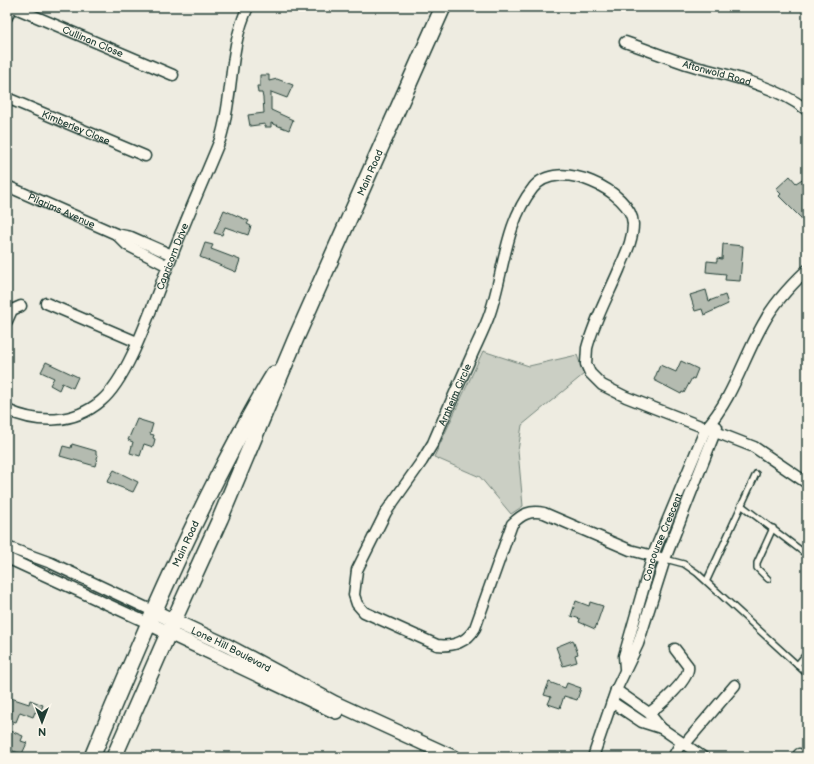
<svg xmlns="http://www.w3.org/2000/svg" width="814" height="764" font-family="'Balsamiq Sans',sans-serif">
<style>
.green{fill:#cbcfc4;stroke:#75867c}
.building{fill:#b4bbb0;stroke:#1f3d34}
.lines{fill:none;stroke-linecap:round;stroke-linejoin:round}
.service-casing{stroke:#1f3d34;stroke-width:8}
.minor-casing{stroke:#1f3d34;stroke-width:13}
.tertiary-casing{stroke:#1f3d34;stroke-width:16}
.secondary-casing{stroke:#1f3d34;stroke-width:18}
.service{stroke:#fbf7ec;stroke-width:5}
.minor{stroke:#fbf7ec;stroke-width:10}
.tertiary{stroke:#fbf7ec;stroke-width:13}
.secondary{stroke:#fbf7ec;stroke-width:15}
.labels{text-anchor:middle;stroke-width:3.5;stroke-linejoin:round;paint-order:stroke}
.street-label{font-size:10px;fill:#1f3d34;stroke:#fbf7ec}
</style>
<rect width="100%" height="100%" fill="#eeece1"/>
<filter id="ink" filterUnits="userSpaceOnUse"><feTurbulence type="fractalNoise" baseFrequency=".025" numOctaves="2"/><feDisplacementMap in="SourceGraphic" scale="8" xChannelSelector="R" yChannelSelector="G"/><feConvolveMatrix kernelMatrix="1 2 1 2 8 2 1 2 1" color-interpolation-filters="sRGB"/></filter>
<g filter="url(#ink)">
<!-- green -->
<polygon class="green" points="483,351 529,366 577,355 584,374 522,425 518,451 523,506 511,514 480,477 434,457"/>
<!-- building -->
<g class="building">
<polygon points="260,75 269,75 269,81 277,79 293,85 287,98 271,92 271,110 293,120 289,130 271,123 271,127 265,127 265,124 250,126 248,115 264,113 263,98 262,93 258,93 257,86 260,86"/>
<polygon points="790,176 796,183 807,176 807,217 803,220 779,196 781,194 776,189"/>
<polygon points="224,210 249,221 247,224 251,226 248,235 225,227 222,235 214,233"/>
<polygon points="205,243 213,245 211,249 240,260 236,272 200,257"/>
<polygon points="723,244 743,246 740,281 725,280 726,274 706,272 707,261 717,262 717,258 722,259"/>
<polygon points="706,290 709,301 725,295 728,304 704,315 702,309 695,311 690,295"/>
<polygon points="681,361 698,369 694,379 692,378 684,393 682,392 681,394 654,380 660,365 676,372"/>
<polygon points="46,362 78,377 73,388 62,383 59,390 50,385 54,378 41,372"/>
<polygon points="137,419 153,424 150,434 154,435 153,438 155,439 153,447 144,444 140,456 130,453 133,442 128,440"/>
<polygon points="72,444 96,451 96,454 98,455 95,466 60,456 63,446 71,448"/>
<polygon points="114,470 138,482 133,492 107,482"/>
<polygon points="576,601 589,606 590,602 603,606 595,629 579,622 580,619 571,616"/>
<polygon points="573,640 578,654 575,655 577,662 563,666 556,647"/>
<polygon points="549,682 565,688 567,683 581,688 577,700 564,696 560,708 548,704 551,697 544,695"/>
<polygon points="11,698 29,704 30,700 43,705 40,713 35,712 33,717 20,712 16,722 9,720 12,711 7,709"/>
<polygon points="11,731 23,736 21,741 27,743 22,754 7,749 7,741"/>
</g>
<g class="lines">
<!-- service casing -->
<g class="service-casing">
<g id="service">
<polyline points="741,505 807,555"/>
<polyline points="665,559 684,564 697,573 807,674"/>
<polyline points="768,579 757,568 757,563 773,528"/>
<polyline points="707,580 756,474"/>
<polyline points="797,665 807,653"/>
</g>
</g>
<!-- minor casing -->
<g class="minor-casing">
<g id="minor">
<path id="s1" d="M13,7L173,75"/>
<polyline points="7,17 11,7"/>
<path id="s2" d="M625,42C649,50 674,61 700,68C736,77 777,87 807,110"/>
<path id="s3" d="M7,98L145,156"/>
<path id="s4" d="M7,186L116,234L131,237L172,255"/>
<polyline points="116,234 127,245 168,266"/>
<polyline points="46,303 137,342"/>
<polyline points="7,321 12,310 21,306"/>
<path id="s5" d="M7,410C38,424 74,424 101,401C130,377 153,302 168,266C184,223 203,182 220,140C234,97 228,48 248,7"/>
<polyline points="7,547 51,563 153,611"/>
<polyline points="7,558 148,623"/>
<path id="s6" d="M665,559L630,550L544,513C530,510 522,514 512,524L475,628C467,642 453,647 437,645L364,612L357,604L354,595L357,570L386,512L422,461L433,443C445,415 458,386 471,357C477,343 485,328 490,313C504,272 505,223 533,188C557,156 632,191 633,224C633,241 625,255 619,270C608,296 594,321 587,348L586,364L590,373L602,385L626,397L754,447L807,483"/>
<path id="s7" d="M625,668L624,656L653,555L706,428C733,398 743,359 763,324C774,303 790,286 807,270"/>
<polyline points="616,690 649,713 661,728 703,757"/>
<polyline points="612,702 642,722 661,728"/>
<path d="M649,713C659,706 691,679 688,666L675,649"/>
<polyline points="684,745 735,685"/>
<polyline points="593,757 616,690 638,644 665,559 717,427"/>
<polyline points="673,757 681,743"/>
<polyline points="797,757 799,754"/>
</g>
</g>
<!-- tertiary casing -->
<g class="tertiary-casing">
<g id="tertiary">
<path id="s8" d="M153,611L228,646L335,703L453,757"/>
<polyline points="148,623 336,712"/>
</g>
</g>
<!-- secondary casing -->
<g class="secondary-casing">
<g id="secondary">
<path id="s9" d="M92,757C131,663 171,569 217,478C235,443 253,408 274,374"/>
<path id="s10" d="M114,757L174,620L220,519L296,338L443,7"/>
</g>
</g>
<!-- service -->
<use href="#service" class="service"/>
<!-- minor -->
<use href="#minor" class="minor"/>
<!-- tertiary -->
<use href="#tertiary" class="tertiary"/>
<!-- secondary -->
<use href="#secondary" class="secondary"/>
</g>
</g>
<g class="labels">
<!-- street labels -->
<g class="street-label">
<text dy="4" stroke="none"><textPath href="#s1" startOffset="87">Cullinan Close</textPath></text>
<text dy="4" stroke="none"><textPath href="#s2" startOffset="97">Aftonwold Road</textPath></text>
<text dy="4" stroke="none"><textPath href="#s3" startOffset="75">Kimberley Close</textPath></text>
<text dy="4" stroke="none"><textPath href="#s10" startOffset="638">Main Road</textPath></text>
<text dy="4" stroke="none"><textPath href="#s4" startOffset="60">Pilgrims Avenue</textPath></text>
<text dy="4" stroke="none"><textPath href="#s5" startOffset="262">Capricorn Drive</textPath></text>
<text dy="4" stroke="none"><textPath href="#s6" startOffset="647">Arnheim Circle</textPath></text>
<text dy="4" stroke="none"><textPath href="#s7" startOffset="137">Concourse Crescent</textPath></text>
<text dy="4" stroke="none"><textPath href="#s9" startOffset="233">Main Road</textPath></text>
<text dy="4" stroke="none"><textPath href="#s8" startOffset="87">Lone Hill Boulevard</textPath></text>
</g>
</g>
<!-- margin -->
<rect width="814" height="764" fill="none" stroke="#fbf7ec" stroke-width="24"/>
<rect x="12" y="12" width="790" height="740" fill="none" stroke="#1f3d34" stroke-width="1.5" filter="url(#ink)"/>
<!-- north arrow -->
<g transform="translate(42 722) rotate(180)" stroke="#fbf7ec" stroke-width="3" paint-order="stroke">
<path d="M0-3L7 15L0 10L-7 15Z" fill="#1f3d34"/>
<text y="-6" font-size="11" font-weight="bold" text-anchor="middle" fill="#1f3d34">N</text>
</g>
</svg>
